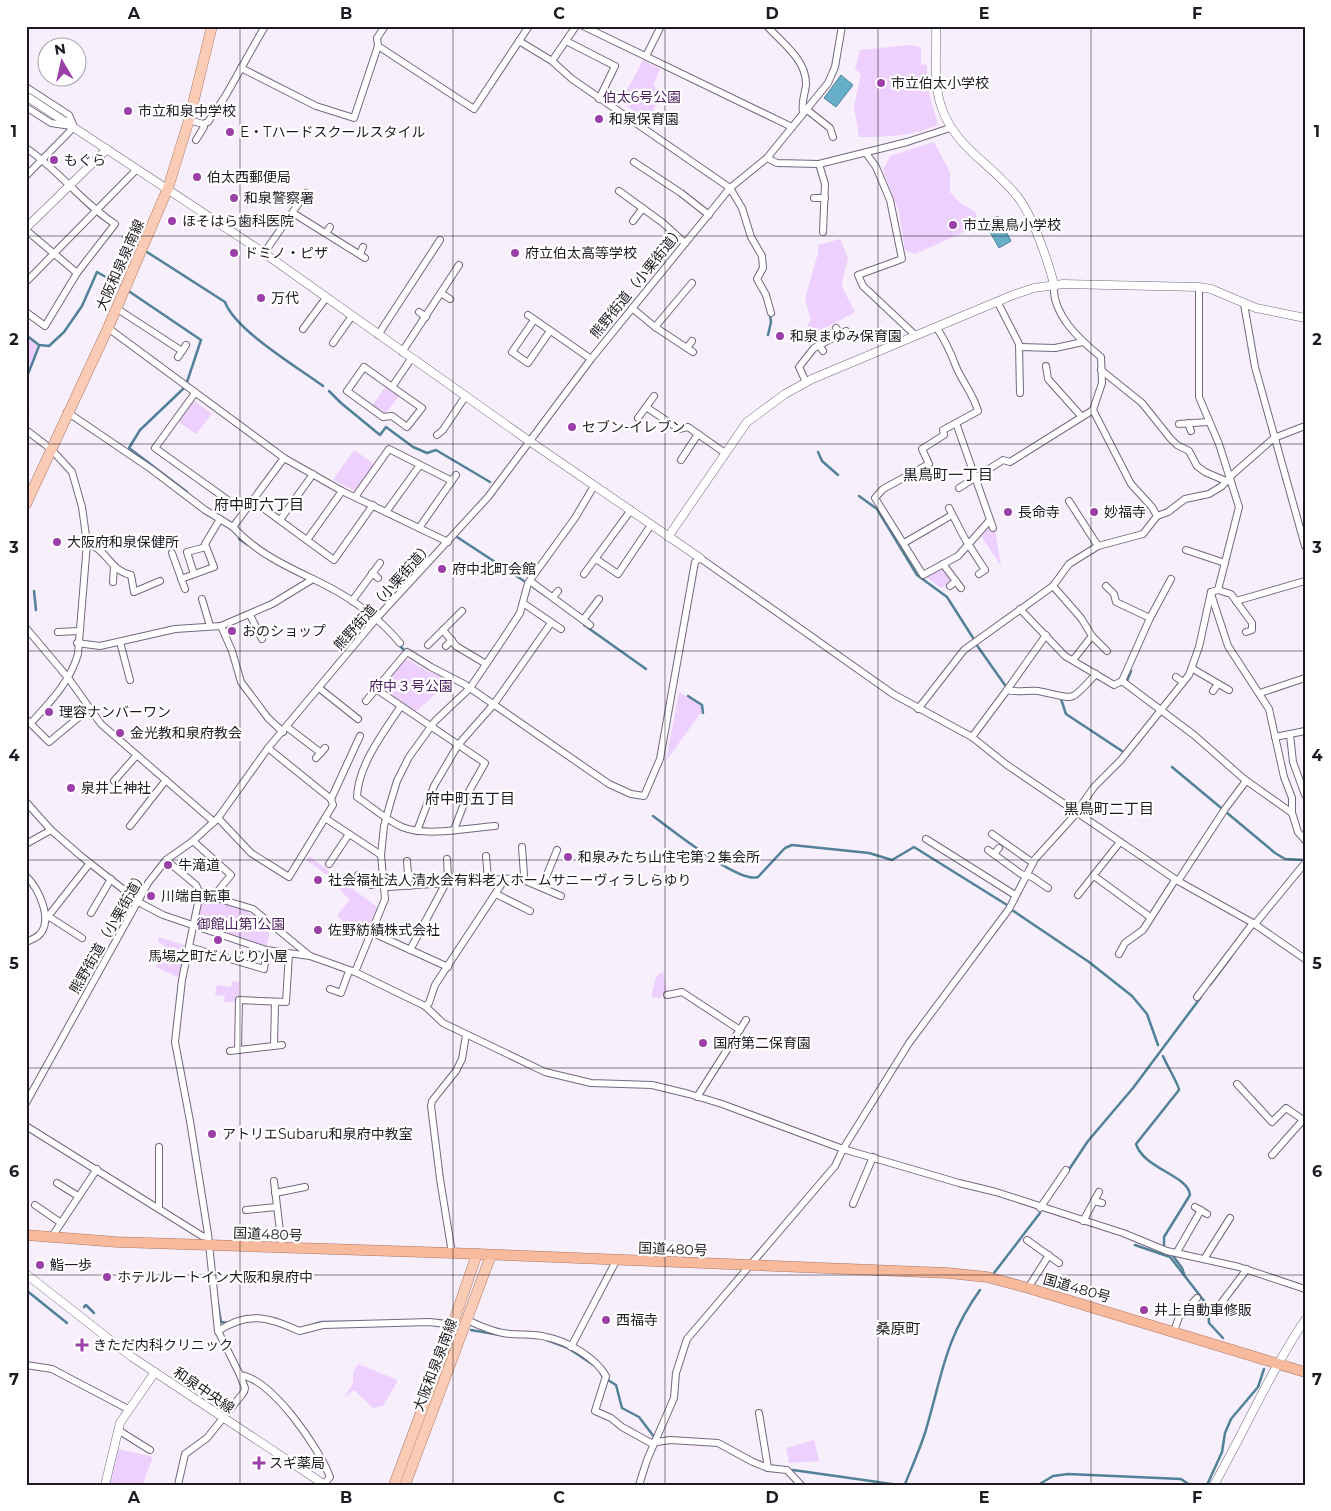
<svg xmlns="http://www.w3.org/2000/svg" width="1331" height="1511" font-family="Montserrat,'Noto Sans JP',sans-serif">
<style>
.green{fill:#edd0fd}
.water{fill:#66afc9;stroke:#518297}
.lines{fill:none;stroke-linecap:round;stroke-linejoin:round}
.stream{stroke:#518297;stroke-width:2.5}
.minor-casing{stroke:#75687c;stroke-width:8}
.tertiary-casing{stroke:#75687c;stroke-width:9}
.primary-casing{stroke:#ab7662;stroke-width:11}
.trunk-casing{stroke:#ab7662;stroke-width:11}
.minor{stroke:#fff;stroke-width:6}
.tertiary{stroke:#fff;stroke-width:8}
.primary{stroke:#facbb5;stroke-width:10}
.trunk{stroke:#f8ba9c;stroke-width:10}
.grid{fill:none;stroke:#1f1a22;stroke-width:1;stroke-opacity:0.55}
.poi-dot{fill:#9b3fa9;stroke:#fff;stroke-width:2}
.labels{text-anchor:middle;stroke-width:4.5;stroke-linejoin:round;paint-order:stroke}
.poi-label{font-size:14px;fill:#1f1a22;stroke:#fff;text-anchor:start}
.park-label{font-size:14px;fill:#4d2261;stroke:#fff}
.street-label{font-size:14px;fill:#1f1a22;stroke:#fff}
.neighbourhood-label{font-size:15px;fill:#1f1a22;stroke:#fff}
.neatline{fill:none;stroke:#1f1a22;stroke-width:2}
.grid-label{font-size:16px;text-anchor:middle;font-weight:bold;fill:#1f1a22}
</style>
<rect width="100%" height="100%" fill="#f8effd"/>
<!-- green -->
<g class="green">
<path d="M910,45L921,47V64L927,65V86L938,125C912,136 887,137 859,137L854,106L861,74L855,69L860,50Z"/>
<polygon points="643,60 660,69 653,86 664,92 647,120 621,102"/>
<polygon points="934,142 950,172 950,192 960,203 976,212 977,226 915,254 905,250 899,212 883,170 890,156"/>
<polygon points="840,239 848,258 842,282 843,289 855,312 814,334 807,326 811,320 805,299 818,253 818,245"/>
<polygon points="26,336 37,345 36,352 26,373"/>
<polygon points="386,386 399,396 386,413 372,406"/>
<polygon points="193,400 212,414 196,434 180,423 179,420"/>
<polygon points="354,450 374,464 356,490 353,490 333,480"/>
<polygon points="988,528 995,529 1001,566 981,536"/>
<polygon points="941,569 951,579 950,582 941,588 926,577"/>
<polygon points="405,658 425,670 452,680 414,713 378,689"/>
<polygon points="679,692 702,705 702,711 666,761"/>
<polygon points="309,856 377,907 364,939 340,931 343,922 337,915 350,900 336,886 338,883 306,860"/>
<path d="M203,897C228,904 251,909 270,928L267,947L195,925Z"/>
<polygon points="159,937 187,946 184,960 161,953 164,945 158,942"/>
<polygon points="159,958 183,964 180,978 156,967"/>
<polygon points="663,972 667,992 662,994 661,998 651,997 656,977"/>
<polygon points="232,981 239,982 239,998 236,1002 224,1002 225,996 215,995 217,985 231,987"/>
<polygon points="358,1364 398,1380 383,1406 373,1408 354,1390 344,1398 353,1383 353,1373"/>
<polygon points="814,1440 819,1461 789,1463 786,1448"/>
<polygon points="118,1449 153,1457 142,1485 109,1485"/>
</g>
<!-- water -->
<g class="water">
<polygon points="841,75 853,85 836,107 824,98"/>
<polygon points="998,216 1011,241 999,248 985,223"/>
</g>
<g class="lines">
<!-- stream -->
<g class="stream">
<polyline points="123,237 138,246"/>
<path d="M147,252L225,302C235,330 297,367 323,386"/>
<polyline points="130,292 201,340 187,382"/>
<polyline points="26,335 39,345 49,346 64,332 82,306 97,272 120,285"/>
<polyline points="768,335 771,322 770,315"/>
<polyline points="26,379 39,346"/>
<polyline points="183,389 140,430 129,448 187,492"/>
<polyline points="329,391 341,403 380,435 386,427 413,447 427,453 436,450 490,482"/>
<polyline points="26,405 28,411"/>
<polyline points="818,452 822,461 838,475"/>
<polyline points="859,496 877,509 917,575 947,597 975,641"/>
<polyline points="457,537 524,581"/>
<polyline points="239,539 248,545"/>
<polyline points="533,587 546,596"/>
<polyline points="34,591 36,610"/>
<polyline points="361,611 372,620"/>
<polyline points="584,625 646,669"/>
<polyline points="398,644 404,650"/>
<polyline points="976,644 1007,688"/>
<polyline points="1127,681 1131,671"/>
<polyline points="688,696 702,705 703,713"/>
<polyline points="1061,699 1066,714 1125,753"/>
<polyline points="1172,767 1275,853 1285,859 1305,860"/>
<path d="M653,816C671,829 739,884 758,877L785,848L792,845L869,853L892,860L914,847L1007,905"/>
<polyline points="1012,910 1089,962 1132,996 1147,1014 1158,1045"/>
<polyline points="1210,985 1231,957"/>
<path d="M1163,1056C1166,1064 1179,1085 1179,1090L1136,1144C1144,1169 1188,1175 1190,1195L1164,1237V1246"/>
<polyline points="1068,1171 1088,1141 1133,1088 1201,997"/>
<polyline points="1135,1245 1170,1257 1208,1306 1209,1323 1223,1338"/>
<polyline points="1173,1256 1182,1268 1184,1274"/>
<polyline points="994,1273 1040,1213"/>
<polyline points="26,1290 67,1323"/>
<polyline points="218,1305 221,1322 229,1323"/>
<polyline points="84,1307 86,1305 94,1313"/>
<polyline points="259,1316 277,1319"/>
<polyline points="437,1320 446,1321"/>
<polyline points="315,1324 322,1322 362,1322"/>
<polyline points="471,1330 500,1335"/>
<polyline points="547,1340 568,1348 595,1366"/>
<polyline points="600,1372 603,1377 616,1385 622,1408 639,1417 655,1438"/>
<polyline points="793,1470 899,1485"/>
<path d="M905,1484C912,1467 919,1451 925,1433C942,1377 944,1340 980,1290"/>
<polyline points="1038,1485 1053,1476 1068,1474 1181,1479 1190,1485"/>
<polyline points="1207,1485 1222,1452 1225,1433 1231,1419 1258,1387 1264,1369"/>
</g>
<!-- minor casing -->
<g class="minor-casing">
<g id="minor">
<polyline points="583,26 792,127"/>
<path d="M767,26C782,43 807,60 806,85C805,94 801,103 803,112"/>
<polyline points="519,41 552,61 572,79 730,188 742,208 751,237 762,256 763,268 757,279 766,295 771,313"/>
<polyline points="566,41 615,66 599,99"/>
<polyline points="378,46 377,38 385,26"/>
<polyline points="646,56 661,26"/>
<polyline points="552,61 576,26"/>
<polyline points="241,68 316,106 354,118 378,46 474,109 529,26"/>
<polyline points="26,87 69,115 74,127"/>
<polyline points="26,107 51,123 71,126"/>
<polyline points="806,109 830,128 833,137"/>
<polyline points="189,120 203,124 208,122 226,95 265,26"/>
<polyline points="196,140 204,127 203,124"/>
<path d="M26,148C59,170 82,203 115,224L77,273"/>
<polyline points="866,153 876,167 890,200 902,259 858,275 863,286 916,336"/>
<polyline points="767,158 777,163 819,164 907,142 950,128"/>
<polyline points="634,162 681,193 709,215"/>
<polyline points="819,164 825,184 823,232"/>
<polyline points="26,176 74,127"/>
<polyline points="619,191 663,223 685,243"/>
<polyline points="814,198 825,198"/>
<polyline points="293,213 365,258"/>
<polyline points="633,221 643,208"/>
<polyline points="26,230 77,273 45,326 26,312"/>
<polyline points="326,233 330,227"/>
<polyline points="264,253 306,193"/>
<polyline points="360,254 363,247"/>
<polyline points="26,282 137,169"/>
<polyline points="1199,287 1199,397 1219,444 1239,507 1218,590 1211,592"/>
<polyline points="441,293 450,299"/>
<polyline points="997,301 1019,344 1020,393"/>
<polyline points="1244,304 1255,367 1305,546"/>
<polyline points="116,308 182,351"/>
<polyline points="632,308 655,327 693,352"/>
<polyline points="419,312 426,317"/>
<polyline points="528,315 591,359"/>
<polyline points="534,320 512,352 528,363 550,331"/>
<polyline points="655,327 692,283"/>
<path d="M936,327C946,341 951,353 957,369C964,384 973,394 978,411L956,423L993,528"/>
<polyline points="108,328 284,458 342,491 448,542"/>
<polyline points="836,328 840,334"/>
<polyline points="303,329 326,298"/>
<polyline points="378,335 440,240"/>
<polyline points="333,343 352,316"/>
<polyline points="819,345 823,351"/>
<polyline points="1020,347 1055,348 1083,342"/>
<polyline points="687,348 692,341"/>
<polyline points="402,352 459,265"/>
<polyline points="178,357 186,345"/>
<polyline points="1046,366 1048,379 1081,416"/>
<polyline points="1101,370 1142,403 1170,438 1177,445 1189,451 1197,466 1205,472 1226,481 1230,480"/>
<polyline points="806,382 799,367 814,348 846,331"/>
<polyline points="392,387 422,408 407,427 392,416 383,417 347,391 364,367 392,387 411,359"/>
<polyline points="195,393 155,448 243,511"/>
<polyline points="646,407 679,429 688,427 725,453"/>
<polyline points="67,412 151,469 205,510 233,527"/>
<polyline points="638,418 654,396"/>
<polyline points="956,423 943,430 944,435 922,449 929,464 883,489 875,498 923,575 958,556 990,520"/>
<polyline points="1188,423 1191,431"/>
<polyline points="1179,424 1208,422"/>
<path d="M26,430L51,449L72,472L82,507L87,543L78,654C70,682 50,702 31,723"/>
<polyline points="437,435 443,430 465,397"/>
<path d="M284,458L233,527C255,551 283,565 313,579"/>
<polyline points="681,460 698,434"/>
<polyline points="959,488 1003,460 1010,462 1093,410"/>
<polyline points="355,497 389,449 452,481"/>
<polyline points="252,500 334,560 373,505"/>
<polyline points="1069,501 1098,546"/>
<polyline points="949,508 965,539 985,570 979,574"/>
<polyline points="386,512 420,465"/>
<polyline points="1157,516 1168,512 1185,499 1209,494 1222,486 1233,474 1274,438 1305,426"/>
<polyline points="280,520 313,474"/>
<polyline points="419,528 456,475"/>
<polyline points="307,540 342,491"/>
<path d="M87,543C108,550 109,570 131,575L134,592L160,581"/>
<polyline points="904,543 952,515"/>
<polyline points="1186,550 1225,563"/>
<polyline points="172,553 185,589"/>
<polyline points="596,559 618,574 651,525"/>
<polyline points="943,564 961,588"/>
<polyline points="372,573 378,578"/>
<polyline points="194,574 187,552 206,547"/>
<polyline points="584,574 631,510"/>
<polyline points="181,579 214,567 205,544 220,519"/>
<polyline points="1171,579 1150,618 1122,681 1194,735 1244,779 1292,813"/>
<polyline points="530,581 590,625"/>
<polyline points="113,582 114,566"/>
<polyline points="950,586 956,581"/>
<polyline points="1053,586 1081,618 1092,636"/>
<polyline points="1106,586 1114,594 1116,602 1150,618"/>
<polyline points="1218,590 1231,594 1252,623 1252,630 1246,632"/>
<polyline points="1211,594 1228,646 1269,709 1284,777 1292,798 1292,813 1298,832 1305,840"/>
<polyline points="553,597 558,591"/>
<polyline points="202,599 210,626"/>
<polyline points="352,601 380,563"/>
<polyline points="1236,601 1305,581"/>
<polyline points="523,603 561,629"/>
<polyline points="1020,609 1065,656 1114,685 1122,681"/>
<polyline points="250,615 262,639"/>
<polyline points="583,620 599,599"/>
<polyline points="221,626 232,651 241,682 268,718 283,732"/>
<polyline points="26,628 69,679 101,724 214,822"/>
<polyline points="443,630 456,646 486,664"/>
<polyline points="58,632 79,631"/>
<polyline points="120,642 130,680"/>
<path d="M77,643L100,646L175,629L221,626L272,604L313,579C345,594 377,615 400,643"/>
<polyline points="428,645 462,611"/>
<polyline points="446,646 452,640"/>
<polyline points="1073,660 1092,636 1107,651"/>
<polyline points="1193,669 1229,690"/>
<polyline points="1176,677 1183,682"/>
<polyline points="319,688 358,719"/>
<polyline points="376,689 485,763 468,793 454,830"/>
<polyline points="1007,690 1046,635"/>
<polyline points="1213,691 1218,684"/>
<polyline points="1260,693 1305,678"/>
<polyline points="366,701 407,652 431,667 464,684 609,784 631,794 644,796 660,759 695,562 700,558 893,694 972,737 1007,765 1178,881 1253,923 1305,959"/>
<path d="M401,706C384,732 358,765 357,797C372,807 386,820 402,827C427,837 468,828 495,826"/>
<path d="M918,709L964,650L1053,586L1069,564L1098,546L1143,534L1157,516L1152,507L1131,484L1093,410L1102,383L1101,357C1080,340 1051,314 1054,284"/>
<polyline points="26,719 49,742 90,708"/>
<polyline points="287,727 321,753"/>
<polyline points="1290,735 1293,762 1305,795"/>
<path d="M972,737L1007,690C1018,693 1027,690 1038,691C1077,698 1067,705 1096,674"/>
<polyline points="1275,737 1305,731"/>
<polyline points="268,748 331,799 333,805 325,818"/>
<polyline points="316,758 325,748"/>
<polyline points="114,781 136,756"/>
<polyline points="331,799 360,736"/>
<polyline points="26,802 51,830 82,857 142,904 163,915 266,950 310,956 355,972 425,1006 443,1023 545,1072 591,1083 652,1085 689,1094 722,1104 843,1149 959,1183 996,1192 1123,1233 1167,1251 1239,1267 1305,1289"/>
<polyline points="218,818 251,853 289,877 325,818 381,855 385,899 355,972"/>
<polyline points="130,826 166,780"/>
<polyline points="417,831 434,786 458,745 494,704 551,623"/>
<polyline points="992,834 1033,863"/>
<polyline points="926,839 1015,895"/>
<polyline points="193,841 231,875 213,897"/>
<polyline points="26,844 51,830"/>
<polyline points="522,847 524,875 522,879"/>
<polyline points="988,850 1021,874 1032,877 1048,888"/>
<polyline points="994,854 999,848"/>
<polyline points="381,855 384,826 390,804 397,781 409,757 435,721 470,688 505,636 520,613 528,583 575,518 594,486"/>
<polyline points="486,856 488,880"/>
<path d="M166,860L196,885L200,893L182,980L175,1042L190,1121L208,1234L218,1331L240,1375C272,1379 319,1448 330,1477L324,1484"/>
<polyline points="407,861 409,886"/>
<polyline points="329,864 349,834"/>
<polyline points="358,875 371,885 380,883 388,887 519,878 561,896"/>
<path d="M26,876C39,889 53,919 40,934C37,938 30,940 26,942"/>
<polyline points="1094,876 1150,917"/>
<polyline points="1178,881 1225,809 1246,781"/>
<polyline points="542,887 557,850"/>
<polyline points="200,893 253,909 310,956"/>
<polyline points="496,894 530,911"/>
<polyline points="1078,895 1120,842"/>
<polyline points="91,913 111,879"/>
<polyline points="48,916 82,938"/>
<polyline points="46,919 90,863"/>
<polyline points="1255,924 1305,863"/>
<polyline points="371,932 448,967"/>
<polyline points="189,947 264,969 267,950"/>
<polyline points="410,950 448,879 447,859"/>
<polyline points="1119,954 1125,943 1143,930 1175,880"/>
<polyline points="330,989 341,993 349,971"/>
<polyline points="667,995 682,992 740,1030"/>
<polyline points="1197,997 1253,923"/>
<polyline points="425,1006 429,1003 435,985 505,879"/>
<polyline points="274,1046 275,1002"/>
<polyline points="238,1050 239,1000 286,1002 289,954"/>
<polyline points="230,1051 282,1045"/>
<polyline points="1237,1084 1272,1122 1286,1108 1305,1121"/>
<polyline points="697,1097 746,1020"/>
<polyline points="26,1103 148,883 166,860 193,841 218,818 268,748 376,619 488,497 591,359 730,188 767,158 828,83 835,67 842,26"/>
<polyline points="26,1126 202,1236 208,1237"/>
<polyline points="159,1147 159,1208"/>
<polyline points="1272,1155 1303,1120"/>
<polyline points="274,1181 282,1248"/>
<polyline points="57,1183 78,1196"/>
<polyline points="275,1193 305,1187"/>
<polyline points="1094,1201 1102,1203"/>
<polyline points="853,1204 873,1157"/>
<polyline points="35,1205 61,1223"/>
<polyline points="1195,1207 1207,1214"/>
<polyline points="1040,1208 1066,1170"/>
<polyline points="246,1210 276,1207"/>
<polyline points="1083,1221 1099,1192"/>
<polyline points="51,1238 97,1169"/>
<polyline points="1027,1240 1059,1263"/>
<polyline points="1177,1252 1201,1210"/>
<polyline points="452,1253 440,1179 431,1106 432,1101 456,1071 462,1059 466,1035"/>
<polyline points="1204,1259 1230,1218"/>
<polyline points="1028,1288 1049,1255"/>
<polyline points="1222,1302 1247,1269"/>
<path d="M467,1320C478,1325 491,1331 503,1333C517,1336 532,1333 546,1337C567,1341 595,1357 606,1376L595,1411L611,1418L622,1427L651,1443L670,1440L718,1443L753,1462L768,1468L787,1470L801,1485"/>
<path d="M218,1331C248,1311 269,1317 299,1331L323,1325L430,1322L452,1325"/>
<polyline points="1174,1331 1179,1317 1197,1298"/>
<polyline points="571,1347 616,1261"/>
<polyline points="26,1365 52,1369 128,1409"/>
<polyline points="759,1413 768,1468"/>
<polyline points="118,1430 150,1450"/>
<polyline points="178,1485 185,1454 207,1438 244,1392 245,1388 240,1375"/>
<polyline points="639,1485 647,1460 674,1398 676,1373 687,1339 835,1166 843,1149 909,1043 1009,909 1035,859 1073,817 1094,787 1121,760 1189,675 1199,647 1211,592"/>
</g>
</g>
<!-- tertiary casing -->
<g class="tertiary-casing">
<g id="tertiary">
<path d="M936,26C937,53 933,81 941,106C954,147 992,164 1017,196C1032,214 1048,261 1054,284"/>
<polyline points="26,96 264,253 522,436 700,558"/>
<polyline points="26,228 107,149"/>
<polyline points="668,537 747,422 785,394 812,379 1013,295 1034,288 1063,284 1199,287 1211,289 1256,308 1305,318"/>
<polyline points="26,1274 132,1357 325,1485"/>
<polyline points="105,1485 120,1423 155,1372"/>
<path d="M1214,1485C1245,1430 1270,1372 1305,1320"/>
</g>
</g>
<!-- primary casing -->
<g class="primary-casing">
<g id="primary">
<polyline points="26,504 108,328 168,188 189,120 212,26"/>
<polyline points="394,1485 438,1367 477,1254"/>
<polyline points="405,1485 491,1255"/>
</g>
</g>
<!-- trunk casing -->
<g class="trunk-casing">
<polyline id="trunk" points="26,1235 117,1242 452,1253 948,1273 987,1277 1028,1288 1305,1372"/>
</g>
<!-- minor -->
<use href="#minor" class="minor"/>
<!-- tertiary -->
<use href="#tertiary" class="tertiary"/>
<!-- primary -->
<use href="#primary" class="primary"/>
<!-- trunk -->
<use href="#trunk" class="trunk"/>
</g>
<!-- grid -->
<path class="grid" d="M240,26V1485M453,26V1485M665,26V1485M878,26V1485M1091,26V1485M26,236H1305M26,444H1305M26,651H1305M26,860H1305M26,1068H1305M26,1275H1305"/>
<!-- markers -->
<g class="poi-dot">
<circle cx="881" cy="83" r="5"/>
<circle cx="128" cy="111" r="5"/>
<circle cx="599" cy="119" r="5"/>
<circle cx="230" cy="132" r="5"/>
<circle cx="54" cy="160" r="5"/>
<circle cx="197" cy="177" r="5"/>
<circle cx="234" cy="198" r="5"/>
<circle cx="172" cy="221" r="5"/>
<circle cx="953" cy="225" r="5"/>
<circle cx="234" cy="253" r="5"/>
<circle cx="515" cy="253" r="5"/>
<circle cx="261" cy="298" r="5"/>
<circle cx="780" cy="336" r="5"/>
<circle cx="572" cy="427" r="5"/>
<circle cx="1008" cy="512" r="5"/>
<circle cx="1094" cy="512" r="5"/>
<circle cx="57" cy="542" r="5"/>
<circle cx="442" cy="569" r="5"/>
<circle cx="232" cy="631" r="5"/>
<circle cx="49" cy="712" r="5"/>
<circle cx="120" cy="733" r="5"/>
<circle cx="71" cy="788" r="5"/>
<circle cx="568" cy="857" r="5"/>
<circle cx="168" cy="865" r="5"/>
<circle cx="318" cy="880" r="5"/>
<circle cx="151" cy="896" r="5"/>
<circle cx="318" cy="930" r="5"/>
<circle cx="218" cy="940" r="5"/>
<circle cx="703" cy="1043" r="5"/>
<circle cx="212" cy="1134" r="5"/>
<circle cx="40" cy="1265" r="5"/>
<circle cx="107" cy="1277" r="5"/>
<circle cx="1144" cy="1310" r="5"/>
<circle cx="606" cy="1320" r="5"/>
<path d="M79.5 1337.5h5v5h5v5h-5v5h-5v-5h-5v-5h5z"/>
<path d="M256.5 1455.5h5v5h5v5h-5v5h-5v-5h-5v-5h5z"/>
</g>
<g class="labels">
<!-- poi labels -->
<g class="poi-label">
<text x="891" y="88">市立伯太小学校</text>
<text x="138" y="116">市立和泉中学校</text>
<text x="609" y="124">和泉保育園</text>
<text x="240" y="137">E・Tハードスクールスタイル</text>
<text x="64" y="165">もぐら</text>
<text x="207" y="182">伯太西郵便局</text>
<text x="244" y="203">和泉警察署</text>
<text x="182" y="226">ほそはら歯科医院</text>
<text x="963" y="230">市立黒鳥小学校</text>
<text x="244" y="258">ドミノ・ピザ</text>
<text x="525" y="258">府立伯太高等学校</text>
<text x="271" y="303">万代</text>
<text x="790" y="341">和泉まゆみ保育園</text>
<text x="582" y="432">セブン-イレブン</text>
<text x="1018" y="517">長命寺</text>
<text x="1104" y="517">妙福寺</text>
<text x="67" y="547">大阪府和泉保健所</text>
<text x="452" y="574">府中北町会館</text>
<text x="242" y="636">おのショップ</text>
<text x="59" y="717">理容ナンバーワン</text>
<text x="130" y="738">金光教和泉府教会</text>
<text x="81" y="793">泉井上神社</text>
<text x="578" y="862">和泉みたち山住宅第２集会所</text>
<text x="178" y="870">牛滝道</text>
<text x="328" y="885">社会福祉法人清水会有料老人ホームサニーヴィラしらゆり</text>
<text x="161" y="901">川端自転車</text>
<text x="328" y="935">佐野紡績株式会社</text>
<text x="218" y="961" text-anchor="middle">馬場之町だんじり小屋</text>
<text x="713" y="1048">国府第二保育園</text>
<text x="222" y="1139">アトリエSubaru和泉府中教室</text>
<text x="50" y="1270">鮨一歩</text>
<text x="117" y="1282">ホテルルートイン大阪和泉府中</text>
<text x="1154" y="1315">井上自動車修販</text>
<text x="616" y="1325">西福寺</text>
<text x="93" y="1350">きただ内科クリニック</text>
<text x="269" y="1468">スギ薬局</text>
</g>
<!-- park labels -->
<g class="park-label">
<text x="642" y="102">伯太6号公園</text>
<text x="411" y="691">府中３号公園</text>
<text x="241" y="929">御館山第1公園</text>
</g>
<!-- street labels -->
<g class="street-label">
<text transform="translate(120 265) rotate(-66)" y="5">大阪和泉泉南線</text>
<text transform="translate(637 282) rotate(-51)" y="5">熊野街道（小栗街道）</text>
<text transform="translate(383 596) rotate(-48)" y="5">熊野街道（小栗街道）</text>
<text transform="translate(108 932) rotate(-60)" y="5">熊野街道（小栗街道）</text>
<text transform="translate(268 1234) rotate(2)" y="5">国道480号</text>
<text transform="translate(673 1249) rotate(2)" y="5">国道480号</text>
<text transform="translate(1077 1288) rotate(16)" y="5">国道480号</text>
<text transform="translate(435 1365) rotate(-69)" y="5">大阪和泉泉南線</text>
<text transform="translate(204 1390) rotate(34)" y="5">和泉中央線</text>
</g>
<!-- neighbourhood labels -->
<g class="neighbourhood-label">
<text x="948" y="480">黒鳥町一丁目</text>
<text x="259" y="510">府中町六丁目</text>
<text x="470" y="804">府中町五丁目</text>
<text x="1109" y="814">黒鳥町二丁目</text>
<text x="898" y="1334">桑原町</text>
</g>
</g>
<!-- border -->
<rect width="1331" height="1511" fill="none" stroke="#ffffff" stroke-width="55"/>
<!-- north arrow -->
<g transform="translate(62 62) rotate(351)"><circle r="24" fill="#ffffff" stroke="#a5a3a7"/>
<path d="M0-4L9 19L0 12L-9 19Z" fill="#9b3fa9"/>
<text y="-8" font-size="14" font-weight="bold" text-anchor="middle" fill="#1f1a22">N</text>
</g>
<rect x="28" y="28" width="1276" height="1456" class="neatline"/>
<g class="grid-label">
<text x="134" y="19">A</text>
<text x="346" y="19">B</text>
<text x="559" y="19">C</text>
<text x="772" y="19">D</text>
<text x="984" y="19">E</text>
<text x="1197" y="19">F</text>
<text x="14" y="137">1</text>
<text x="1317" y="137">1</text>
<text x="14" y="345">2</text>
<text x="1317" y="345">2</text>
<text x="14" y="553">3</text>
<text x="1317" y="553">3</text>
<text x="14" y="761">4</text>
<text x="1317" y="761">4</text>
<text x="14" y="969">5</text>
<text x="1317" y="969">5</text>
<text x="14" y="1177">6</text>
<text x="1317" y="1177">6</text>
<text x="14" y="1385">7</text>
<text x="1317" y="1385">7</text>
<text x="134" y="1503">A</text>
<text x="346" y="1503">B</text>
<text x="559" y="1503">C</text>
<text x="772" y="1503">D</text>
<text x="984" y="1503">E</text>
<text x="1197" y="1503">F</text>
</g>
</svg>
